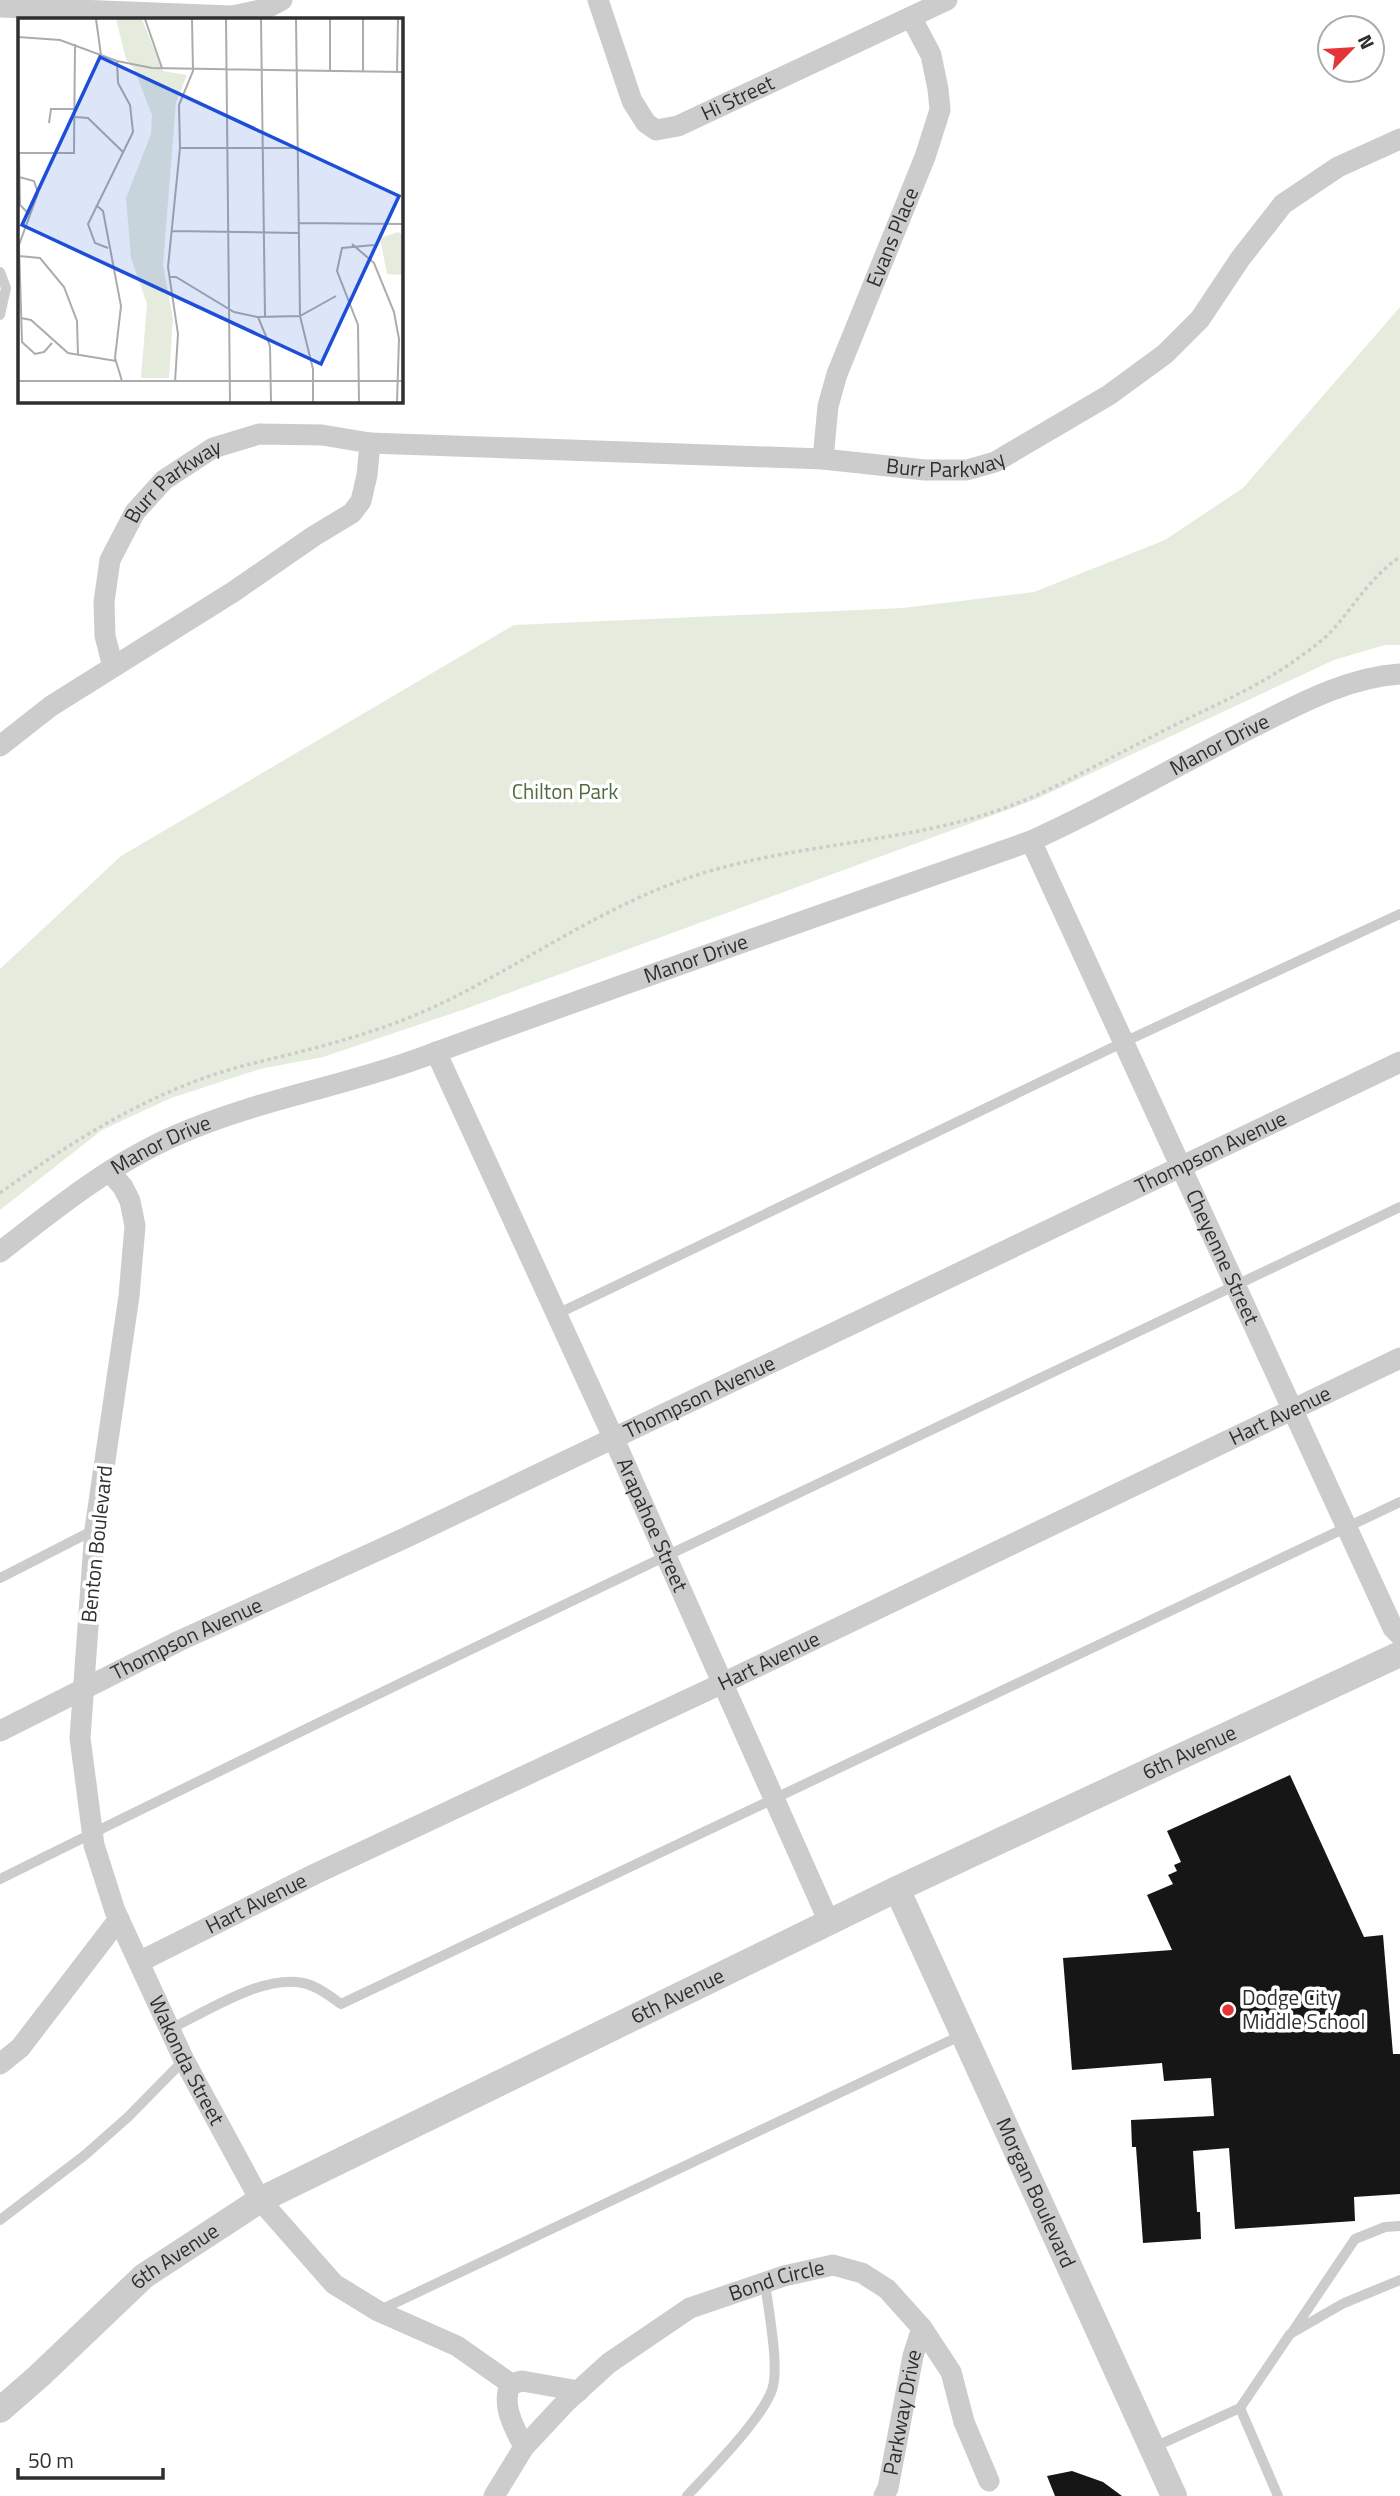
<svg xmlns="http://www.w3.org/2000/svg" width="1400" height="2496" font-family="'Titillium Web',sans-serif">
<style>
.green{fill:#e5ecdd}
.building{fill:#161616}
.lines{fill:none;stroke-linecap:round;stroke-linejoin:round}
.path{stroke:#ccc;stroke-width:3.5;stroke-dasharray:3.5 3.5;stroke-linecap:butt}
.service{stroke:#ccc;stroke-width:10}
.minor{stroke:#ccc;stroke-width:21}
.tertiary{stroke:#ccc;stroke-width:26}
.poi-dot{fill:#e33538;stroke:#fff;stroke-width:2.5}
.labels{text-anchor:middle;stroke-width:7;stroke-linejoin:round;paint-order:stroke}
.street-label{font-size:21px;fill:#2f2f2f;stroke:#fff}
.park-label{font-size:21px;fill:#506b3d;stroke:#fff}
.poi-label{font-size:21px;fill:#2f2f2f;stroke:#fff;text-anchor:start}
.inset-road{fill:none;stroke:#acacac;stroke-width:2}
.view{fill:#1d4ed8;fill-opacity:0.15;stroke:#1d4ed8;stroke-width:3.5}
.inset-edge{fill:none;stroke:#2f2f2f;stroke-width:3.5}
</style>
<rect width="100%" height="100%" fill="#fff"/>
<!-- green -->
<polygon class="green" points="1400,307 1400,645 1385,645 1334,660 1034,800 468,1008 323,1057 260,1069 171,1098 102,1130 0,1210 0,969 121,856 514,625 903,608 1034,592 1165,540 1243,488"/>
<!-- building -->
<g class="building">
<polygon points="1290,1775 1364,1937 1383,1935 1393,2054 1400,2054 1400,2194 1354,2197 1355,2221 1235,2229 1229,2148 1193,2151 1197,2212 1200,2212 1201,2239 1143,2243 1136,2147 1132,2147 1131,2120 1214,2116 1211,2078 1164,2081 1162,2063 1072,2070 1063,1958 1172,1950 1147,1895 1173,1884 1168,1875 1177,1871 1174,1865 1181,1862 1167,1831"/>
<polygon points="1072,2471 1103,2482 1122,2496 1055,2496 1047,2476"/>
</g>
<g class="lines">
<!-- path -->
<path class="path" d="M0,1193C64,1147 129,1105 204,1078C234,1067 264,1061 295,1053C343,1041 391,1027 436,1006C533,960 611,898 717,869C821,840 931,841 1030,798C1080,776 1128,748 1177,724C1219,703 1264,684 1301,656C1314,647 1327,637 1337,625C1357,601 1373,575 1400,557"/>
<!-- service -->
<g class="service">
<polyline points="0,272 6,288 0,315"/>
<polyline points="557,1314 1124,1042 1400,914"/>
<polyline points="0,1578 94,1530"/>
<path d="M0,1879C464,1649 933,1430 1400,1207"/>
<path d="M170,2029C206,2012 263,1974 303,1983C317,1986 330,1996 341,2004L1400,1502"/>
<polyline points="0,2220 85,2155 128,2117 184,2060"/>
<polyline points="378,2311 964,2034"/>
<polyline points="1293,2331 1355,2239 1385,2227 1400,2226"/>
<polyline points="1240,2408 1278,2496"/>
<polyline points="1152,2448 1240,2408 1290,2334 1344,2303 1400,2280"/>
<path d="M687,2496C710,2471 761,2420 772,2390C780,2367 768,2309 765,2282"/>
</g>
<!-- minor -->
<g class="minor">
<path id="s1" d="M598,0L632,101L646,123L656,130L678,126L947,0"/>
<polyline points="0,7 232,16 265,9 282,0"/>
<path id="s2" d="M823,459L828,406L837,374L925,157L940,110L938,89L931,55L911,17"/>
<path id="s3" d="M113,667L105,636L104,602L110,560L135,512L164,480L213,448L259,434L322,435L370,443L823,459L925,470H967L995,462L1109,395L1165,354L1200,319L1240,259L1283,204L1338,167L1400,139"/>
<polyline points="0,746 51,706 233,592 314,536 352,513 361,501 367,475 370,443"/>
<path id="s4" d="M1031,841L1393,1628L1400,1635"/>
<path id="s5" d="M436,1052L613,1437L829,1922"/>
<path id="s6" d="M110,1172L123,1187L130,1201L135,1226L129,1296L95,1529L80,1738L94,1845L115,1911L184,2060L260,2200L334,2284L378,2311L457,2346L511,2384"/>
<path id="s7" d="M0,1252C56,1208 112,1163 177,1135C256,1100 342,1087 423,1057C625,983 828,912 1031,841C1111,805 1186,760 1265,721C1307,700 1352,677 1400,674"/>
<path id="s8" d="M0,1731L179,1641L405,1538L1400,1062"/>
<path id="s9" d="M139,1962L315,1874L723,1683L1400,1358"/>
<polyline points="0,2064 20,2048 119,1919"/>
<path d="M524,2447C515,2429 500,2404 511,2384L522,2381L579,2391"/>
<path id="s10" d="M494,2496L524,2447L565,2403L609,2363L690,2308L784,2276L833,2265L862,2273L887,2289L922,2328L951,2372L964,2422L989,2481"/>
<path id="s11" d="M884,2496L888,2488L913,2356L922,2328"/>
</g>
<!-- tertiary -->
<g class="tertiary">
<path id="s12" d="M897,1889L1174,2496"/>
<path id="s13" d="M0,2410L39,2376L144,2276L260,2200L897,1889L1400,1654"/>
</g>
</g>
<!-- markers -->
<circle class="poi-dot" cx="1228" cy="2010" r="7"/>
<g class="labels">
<!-- street labels -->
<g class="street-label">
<text dy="7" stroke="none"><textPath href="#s1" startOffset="233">Hi Street</textPath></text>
<text dy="7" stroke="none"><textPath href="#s2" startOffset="234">Evans Place</textPath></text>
<text dy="7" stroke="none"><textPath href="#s3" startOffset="1001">Burr Parkway</textPath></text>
<text dy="7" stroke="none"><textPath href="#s3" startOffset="212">Burr Parkway</textPath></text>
<text dy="7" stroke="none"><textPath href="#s7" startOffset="1328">Manor Drive</textPath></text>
<text dy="7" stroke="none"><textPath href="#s7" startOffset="761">Manor Drive</textPath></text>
<text dy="7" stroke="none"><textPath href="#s7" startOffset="194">Manor Drive</textPath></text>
<text dy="7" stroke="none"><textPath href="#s8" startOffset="1342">Thompson Avenue</textPath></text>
<text dy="7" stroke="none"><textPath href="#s4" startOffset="458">Cheyenne Street</textPath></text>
<text dy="7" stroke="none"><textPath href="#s8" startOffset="775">Thompson Avenue</textPath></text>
<text dy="7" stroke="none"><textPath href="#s9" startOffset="1265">Hart Avenue</textPath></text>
<text dy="7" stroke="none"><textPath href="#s5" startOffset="520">Arapahoe Street</textPath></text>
<text transform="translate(97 1544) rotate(-84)" y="7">Benton Boulevard</text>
<text dy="7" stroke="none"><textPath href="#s8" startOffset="208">Thompson Avenue</textPath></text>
<text dy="7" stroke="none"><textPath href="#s9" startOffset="698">Hart Avenue</textPath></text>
<text dy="7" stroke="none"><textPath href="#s13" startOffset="1367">6th Avenue</textPath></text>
<text dy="7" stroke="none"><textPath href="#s9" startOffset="131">Hart Avenue</textPath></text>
<text dy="7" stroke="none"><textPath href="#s13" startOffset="800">6th Avenue</textPath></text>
<text dy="7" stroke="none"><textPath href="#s6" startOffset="919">Wakonda Street</textPath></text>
<text dy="7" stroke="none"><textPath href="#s12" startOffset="334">Morgan Boulevard</textPath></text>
<text dy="7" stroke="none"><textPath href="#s13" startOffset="233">6th Avenue</textPath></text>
<text dy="7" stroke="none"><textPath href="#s10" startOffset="366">Bond Circle</textPath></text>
<text dy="7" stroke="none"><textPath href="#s11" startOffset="86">Parkway Drive</textPath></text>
</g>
<!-- park labels -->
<g class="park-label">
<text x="565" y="799">Chilton Park</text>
</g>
<!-- poi labels -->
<g class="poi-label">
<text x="1242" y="2005">Dodge City<tspan x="1242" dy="24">Middle School</tspan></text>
</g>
</g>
<!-- overview -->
<g transform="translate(18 18)">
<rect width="385" height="385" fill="#fff"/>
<path d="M98,1H124L145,53L169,57L158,84L145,247L155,301L151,360H123L129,286L113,240L108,180L133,116L134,97L117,53L108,41ZM380,214L385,217V257L369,256L362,220Z" fill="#e5ecdd"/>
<path class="inset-road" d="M78,1L83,37M127,1L144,50M208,1L212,384M243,1L247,299M278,1L282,298L295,351V384M312,1V54M345,1V54M0,19L42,22L99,43L134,50L385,54M379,54L380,1M57,99L70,100L105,134M31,105L33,91H57M162,130H280M0,135H56L57,26M1,135L2,187L11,196M1,159L16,163L20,175L1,227L4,324L17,336L26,334L34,325M78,187L85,193L103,288L97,340L104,363M280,205L385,206M154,213L280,215M334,226L356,245L376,294L381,321L379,384M90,230L77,225L70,206L115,114L112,87L100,65L99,43M1,238L22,240L46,269L59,303L60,337M151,259H158L216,294L239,299L282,298L318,278M240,299L252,328L253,384M3,300L13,302L50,335L98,343M0,363H385M157,364L160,316L150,249L162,130L161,87L175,53L174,1M341,384L340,307L319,253L324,230L356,227"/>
<path class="view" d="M82,39L381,178L303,346L4,207Z"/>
<rect width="385" height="385" class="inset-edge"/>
</g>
<!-- north arrow -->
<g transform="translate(1351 49) rotate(65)"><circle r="33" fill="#ffffff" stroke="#acacac" stroke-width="2"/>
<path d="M0-5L12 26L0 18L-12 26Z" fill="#e33538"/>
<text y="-10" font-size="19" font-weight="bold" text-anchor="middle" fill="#2f2f2f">N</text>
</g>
<!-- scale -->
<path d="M18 2468v10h145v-10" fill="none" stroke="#2f2f2f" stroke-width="3.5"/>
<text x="28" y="2468" font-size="21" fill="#2f2f2f" stroke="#ffffff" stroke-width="5" paint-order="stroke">50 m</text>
</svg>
